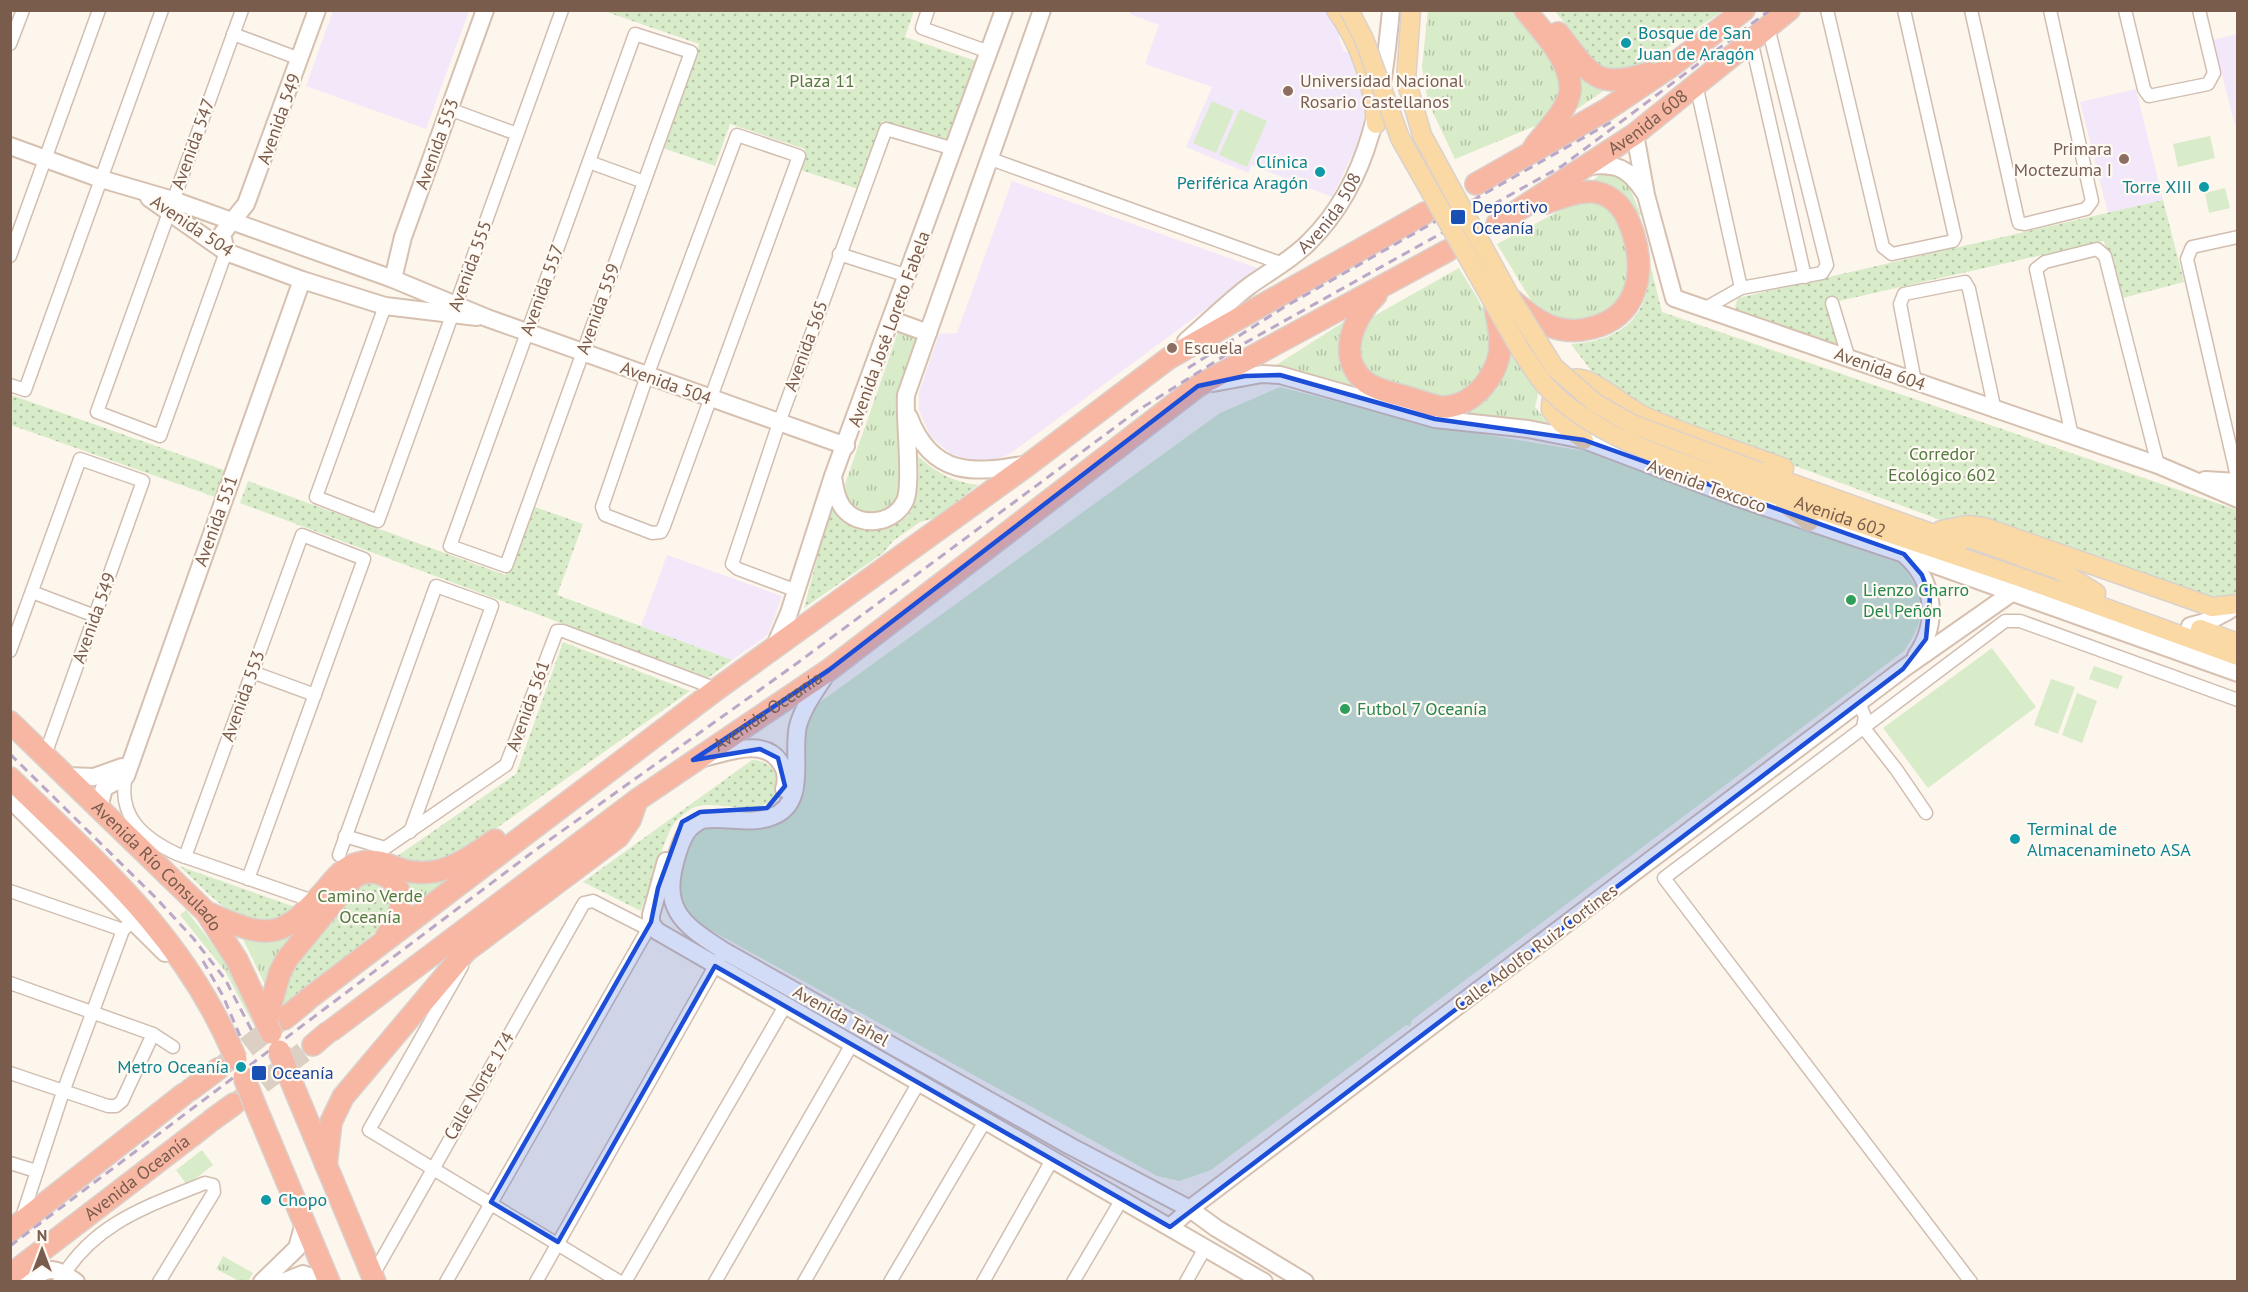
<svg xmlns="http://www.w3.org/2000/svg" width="2248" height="1292" font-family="'PT Sans',sans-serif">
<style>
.education{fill:#f3e8fa}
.grass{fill:url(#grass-tufts)}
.park{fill:url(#park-dots)}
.garden{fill:#d8ecc9}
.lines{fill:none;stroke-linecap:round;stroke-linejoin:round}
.highway-tunnel{stroke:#dcd0c4;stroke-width:21;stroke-dasharray:21 10;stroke-linecap:butt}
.street-casing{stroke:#d1beb0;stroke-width:15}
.secondary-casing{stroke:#d6c0b0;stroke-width:20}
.primary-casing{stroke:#dad1cd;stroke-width:21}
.highway-casing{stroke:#dad1cd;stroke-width:24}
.street{stroke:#fff;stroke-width:12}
.secondary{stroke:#fff;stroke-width:16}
.primary{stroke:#fbd9a5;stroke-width:18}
.highway{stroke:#f7b7a3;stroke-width:21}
.rail{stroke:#b9a8c9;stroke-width:3;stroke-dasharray:9 6;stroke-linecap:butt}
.primary-bridge-casing{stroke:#dad1cd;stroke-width:21;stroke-linecap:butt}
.highway-bridge-casing{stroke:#dad1cd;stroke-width:24;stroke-linecap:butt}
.primary-bridge{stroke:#fbd9a5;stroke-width:18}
.highway-bridge{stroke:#f7b7a3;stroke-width:21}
.marked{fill:#1d4ed8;fill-opacity:0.2;stroke:#1d4ed8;stroke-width:4.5;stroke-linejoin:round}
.culture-dot{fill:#0f9aa8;stroke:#fffaf3;stroke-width:2}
.education-dot{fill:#8d6e63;stroke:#fffaf3;stroke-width:2}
.transit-dot{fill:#1a4fb4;stroke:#fffaf3;stroke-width:2}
.leisure-dot{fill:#2e9e5b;stroke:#fffaf3;stroke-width:2}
.labels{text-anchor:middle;stroke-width:4.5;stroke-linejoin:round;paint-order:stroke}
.culture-label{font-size:18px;fill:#0d838f;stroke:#fffaf3;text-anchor:start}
.park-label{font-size:18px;fill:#537a41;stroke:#fffaf3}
.education-label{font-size:18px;fill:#785e54;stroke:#fffaf3;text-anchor:start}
.street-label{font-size:18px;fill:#7a5c4d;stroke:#fffaf3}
.transit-label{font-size:18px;fill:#164399;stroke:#fffaf3;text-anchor:start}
.leisure-label{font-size:18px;fill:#27864d;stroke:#fffaf3;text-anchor:start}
</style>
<defs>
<pattern id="grass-tufts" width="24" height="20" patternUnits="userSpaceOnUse" patternTransform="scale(1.5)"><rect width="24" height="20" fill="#d8ecc9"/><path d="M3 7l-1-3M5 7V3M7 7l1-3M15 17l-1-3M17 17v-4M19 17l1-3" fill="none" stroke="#b4c2a5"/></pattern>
<pattern id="park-dots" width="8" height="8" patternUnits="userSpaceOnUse" patternTransform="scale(1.5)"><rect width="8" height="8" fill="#d8ecc9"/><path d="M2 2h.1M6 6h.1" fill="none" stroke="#b4c2a5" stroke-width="1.8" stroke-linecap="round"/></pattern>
</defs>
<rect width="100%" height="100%" fill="#fdf6ec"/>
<!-- education -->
<g class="education">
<polygon points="1131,10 1324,11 1340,31 1339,39 1344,51 1352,55 1363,83 1366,107 1359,142 1332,197 1252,165 1248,173 1186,147 1212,87 1145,64 1159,25 1130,14"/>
<polygon points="333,11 469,11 426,129 306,86"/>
<polygon points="2237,34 2238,125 2235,126 2213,40"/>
<polygon points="2136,89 2163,200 2108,213 2080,102"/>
<polygon points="1012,181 1260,269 1010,454 993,460 976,461 951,454 930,436 919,410 919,392 939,334 957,333"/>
<polygon points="667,555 782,596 768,635 732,660 641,626"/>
</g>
<!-- grass -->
<g class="grass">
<polygon points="1428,11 1517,11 1559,65 1563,87 1554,110 1540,124 1455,159 1428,102 1422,67"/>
<polygon points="1583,73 1611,86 1568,115 1575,75"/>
<polygon points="1606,170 1628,184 1641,215 1635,216 1588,184"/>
<polygon points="1578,201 1608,204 1631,247 1630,291 1605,316 1563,323 1535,307 1497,244"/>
<path d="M1459,268C1471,289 1490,313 1492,338C1493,344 1489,353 1487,360C1475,405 1438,400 1402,387C1394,384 1379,382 1372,376C1352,359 1357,333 1374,316Z"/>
<polygon points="1350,318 1344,334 1373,393 1270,369"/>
<path d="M898,332L917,339L902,386V490L893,508L875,516C857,510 846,505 845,484Z"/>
<path d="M1511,352L1539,390L1535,407L1549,425L1439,414C1480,397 1497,397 1511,352Z"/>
<polygon points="467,868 409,911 402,879"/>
<polygon points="186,910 224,959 256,1030 225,971 180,915"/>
<path d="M304,927L266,987L243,939C267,943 284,940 304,927Z"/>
<polygon points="223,1256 253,1273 248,1281 239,1281 216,1269"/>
</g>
<!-- park -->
<g class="park">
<polygon points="604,11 914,11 905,37 979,62 950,144 882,121 858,189 798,169 805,149 730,124 715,166 663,148 699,44"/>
<path d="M1555,11H1723C1702,24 1643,67 1621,71C1612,72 1603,68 1596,62Z"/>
<polygon points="2163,200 2184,282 2119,299 2104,241 1830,303 1842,349 1739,314 1735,306 1738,298"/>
<path d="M1650,264L1662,312L2237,510V599L2221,605L1971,516L1951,524L1648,411L1596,377L1571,344C1623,341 1650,316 1650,264Z"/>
<polygon points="11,395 224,470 215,497 11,425"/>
<path d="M918,456C936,473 953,482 978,485L935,518L920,522L893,541L883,553L804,608L831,505C840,516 850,517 864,520C870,522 880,527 887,526C921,523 919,480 918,456Z"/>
<polygon points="248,481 505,575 532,506 583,524 557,595 732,660 708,678 240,503"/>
<polygon points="563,642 690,691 453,859 431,866 393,859 516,774"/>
<path d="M752,760C775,759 792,789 768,803C747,815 717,800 695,807C689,809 681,817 676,821C667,829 647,895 641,911L583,882Z"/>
<path d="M179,866L298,908C245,942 217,900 179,866Z"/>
<polygon points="374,880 392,892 391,918 281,1014 282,981 356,886"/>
</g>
<!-- garden -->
<g class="garden">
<polygon points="1212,101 1234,111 1216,153 1193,143"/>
<polygon points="1240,109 1267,121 1247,167 1219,155"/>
<polygon points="2210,136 2215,158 2178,167 2173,144"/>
<polygon points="2225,188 2230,208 2209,213 2205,193"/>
<path d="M1280,387L1432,426L1591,452L1901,564C1927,598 1928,616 1904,651L1412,1020L1410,1026L1406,1025L1211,1170L1179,1181L1157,1176L692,920L684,912L677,880L688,838L705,825L785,816L802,796V735L816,705L1220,413Z"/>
<polygon points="1992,648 2036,707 1928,788 1883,728"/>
<polygon points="2094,666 2123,676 2118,689 2089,679"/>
<polygon points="2051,679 2075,687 2058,734 2034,725"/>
<polygon points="2077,693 2097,701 2082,743 2062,735"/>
<polygon points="202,1150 213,1165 187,1185 176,1170"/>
</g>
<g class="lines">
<!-- highway-tunnel -->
<g class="highway-tunnel">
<polyline points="222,1066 283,1019"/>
<polyline points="237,1102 313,1045"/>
</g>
<!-- street casing -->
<g class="street-casing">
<g id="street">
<polyline points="928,10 922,28 989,52"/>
<polyline points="1827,10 1883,247 1892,254 1953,241 1955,237 1904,10"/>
<polyline points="1971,10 2018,220 2019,223 2025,224 2086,209 2092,201 2050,10"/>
<polyline points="2125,10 2144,89 2149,96 2208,84 2214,73 2199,10"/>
<polyline points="233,34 300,59"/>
<polygon points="635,34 691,52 506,566 450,546"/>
<polyline points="1751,40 1805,277"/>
<polyline points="10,44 23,10"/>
<polyline points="1696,84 1741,288"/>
<polyline points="449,109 517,134"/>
<polygon points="737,135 799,156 664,526 661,532 652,533 605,515 602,507 647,376"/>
<polyline points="988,158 1283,264"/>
<polyline points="589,162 644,182"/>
<polyline points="2238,237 2192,247 2187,259 2238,481"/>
<polyline points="226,252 160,436 97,412 242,10"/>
<polyline points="839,254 908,276"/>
<polyline points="10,256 99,10"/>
<polyline points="1832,303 1848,356"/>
<polyline points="385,306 316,497 378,521 562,10"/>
<polyline points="1704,309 1741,288 1822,273 1827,265 1768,27"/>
<polyline points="1915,382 1900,304 1904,294 1965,282 1969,289 1995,411"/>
<polyline points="10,385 25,390 162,10"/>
<polyline points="2072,436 2036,269 2045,262 2097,249 2105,256 2158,465"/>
<polyline points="797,591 738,569 732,564 779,423 886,129 954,149"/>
<polyline points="32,592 95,616"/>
<polyline points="10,651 80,459 143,481 45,755"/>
<polyline points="252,672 315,695"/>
<polyline points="1859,703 1865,717 1863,727 1896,769 1926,813"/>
<path d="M126,776C117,816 143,838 177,854L310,900"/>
<polyline points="345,836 385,848 506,765 557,631 563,631 717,689"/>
<polyline points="339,855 436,586 492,606 410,832"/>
<polyline points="185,857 302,535 364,559 248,879"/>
<polyline points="10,891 123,930"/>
<polyline points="462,966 369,1130 620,1282"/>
<polyline points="10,983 153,1034 173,1047"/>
<polyline points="10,1073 108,1106 116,1106 122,1101 153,1034"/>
<polyline points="10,1163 36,1171"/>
<polyline points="21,1220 63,1092 123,930 134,920"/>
<polyline points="373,1275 584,903 593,901 648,929"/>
<path d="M59,1282C93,1223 146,1207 205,1183L213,1185L214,1192L159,1282"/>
<polyline points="446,1282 648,929"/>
<polyline points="536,1282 719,959"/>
<polyline points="625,1282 785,1006"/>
<polyline points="715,1282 852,1044"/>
<polyline points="804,1282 919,1082"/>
<polyline points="890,1282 985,1121"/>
<polyline points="983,1282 1052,1160"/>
<polyline points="1073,1282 1122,1199"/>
<polyline points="1186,1282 1205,1248"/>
<polyline points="1971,1282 1664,878 2005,621 2020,621 2238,700"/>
</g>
</g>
<!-- secondary casing -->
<g class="secondary-casing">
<g id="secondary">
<polyline points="1635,134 1646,195 1674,298 2158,465 2238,499"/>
<polyline points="10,146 101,179 173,200 393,279 487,318 846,446"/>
<path d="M1589,166C1616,163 1629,168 1644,192"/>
<polyline points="149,198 226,252 302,280 385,306 477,317"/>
<polyline points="226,252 222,234 246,204 317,10"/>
<polyline points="393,279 403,237 485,10"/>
<polyline points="892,320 928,333"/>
<path id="s1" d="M1186,341C1207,323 1226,304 1248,287C1268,272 1292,260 1310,241C1372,179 1383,94 1391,10"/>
<polyline points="1213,383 1262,374 1280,375 1435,419 1528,429 1584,440 1735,497 1904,554 2238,673"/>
<path d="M909,417C932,477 973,474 1028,464"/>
<path d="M833,477C835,488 836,498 843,508C859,528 893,525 905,501C913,484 904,420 906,395L1042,10"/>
<polyline points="2205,480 2238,482"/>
<path d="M1905,555C1935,582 1939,623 1916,656"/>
<path d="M2190,626C2208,622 2223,616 2238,604"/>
<polyline points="774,648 789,613 833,476 1004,10"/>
<path d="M827,673C816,690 803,707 798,726C791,756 809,804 771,817C750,825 724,816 702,820C687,827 683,837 678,852C660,908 680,923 724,951L1070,1146L1190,1209L1216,1228L1305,1282"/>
<path d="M703,758C726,753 764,737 780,762C786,770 787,780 784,789"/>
<polyline points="66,776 94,777 122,767"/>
<polyline points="10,799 165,953"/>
<polyline points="99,808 104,788 126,776 302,280"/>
<polyline points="666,861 651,915 651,923 657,931 1264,1282"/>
<polyline points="1170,1227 1196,1204 1903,669 2013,592"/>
<path d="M27,1282C49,1266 53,1266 76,1282"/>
<polyline points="262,1282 297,1248 304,1223"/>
<polyline points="283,1282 303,1274 324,1282"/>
</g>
</g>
<!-- primary casing -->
<g class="primary-casing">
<g id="primary">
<path d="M1336,10C1361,45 1373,82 1376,124"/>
<path d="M1584,440L1561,423L1551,410C1550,393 1561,376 1581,379C1594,380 1628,408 1644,416C1689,436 1738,450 1784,468"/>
<polyline points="1760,472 1959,543"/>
<path id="s2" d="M1755,488L2028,580L2238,656"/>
<polyline points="1785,504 1809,522"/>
<polyline points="1941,530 1967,525 1984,527 2212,607 2238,604"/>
<polyline points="1952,532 2059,570 2096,593"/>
<polyline points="2200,629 2238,643"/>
</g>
</g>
<!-- highway casing -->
<g class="highway-casing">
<g id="highway">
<path d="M1525,10C1542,31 1573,62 1570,92C1567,111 1545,132 1534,147"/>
<path d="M1558,33C1590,73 1594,91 1649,73"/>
<polyline points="1476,184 1606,110 1670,67 1744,10"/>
<path id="s3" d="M1497,224L1635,134L1789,10"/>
<path d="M1376,295C1353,317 1335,360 1367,383C1379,391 1396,394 1410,398C1421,401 1435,408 1446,407C1476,404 1501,372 1500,342C1500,330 1497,318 1495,306"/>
<path d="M1512,300C1524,310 1535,320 1550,326C1563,331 1577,332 1591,328C1637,317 1646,274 1633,233C1627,213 1617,196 1595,192C1578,190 1561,198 1545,203"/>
<path id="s4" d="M10,722L206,912L237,960L267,1024"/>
<path d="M10,778C100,866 180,932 232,1050"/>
<path d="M206,912C269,940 281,941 327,888C336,877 345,866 359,863C375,858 388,865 403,870C439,880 467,860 495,840"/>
<polyline points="308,999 717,689 1029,464 1169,358 1425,213"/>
<polyline points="284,1019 305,1002"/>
<path d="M266,1021L280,972L287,959L354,877C374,865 401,877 401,903C401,915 393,927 386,937"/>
<path id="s5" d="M332,1030L637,800L829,670L1198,386L1447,251"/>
<polyline points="313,1045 327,1033"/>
<polyline points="289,1076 375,1282"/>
<polyline points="190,1090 218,1069"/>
<polyline points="254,1103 329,1282"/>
<polyline points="212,1120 234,1104"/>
<polyline points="326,1165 331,1122 343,1097 466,951 618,837 630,820 637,800"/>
<polyline points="10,1231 184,1094"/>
<path id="s6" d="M10,1275L207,1124"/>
</g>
</g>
<!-- street -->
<use href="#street" class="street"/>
<!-- secondary -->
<use href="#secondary" class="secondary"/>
<!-- primary -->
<use href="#primary" class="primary"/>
<!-- highway -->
<use href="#highway" class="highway"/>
<!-- rail -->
<g class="rail">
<polyline points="1188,368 1286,306 1613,121"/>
<polyline points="10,754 156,898 193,938 225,979 252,1031"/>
<polyline points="203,961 223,996 240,1036"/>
<polyline points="10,1246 534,851 796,664 1137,411 1243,344 1562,166 1770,10"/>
</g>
<!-- primary-bridge casing -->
<g class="primary-bridge-casing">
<g id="primary-bridge">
<path d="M1349,10L1364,39L1400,138L1521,351C1529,362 1536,375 1545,385C1599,443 1683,462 1755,488"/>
<polyline points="1411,10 1406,80 1422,135 1512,300 1554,367 1595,403 1632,424 1760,472"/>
</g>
</g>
<!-- highway-bridge casing -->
<g class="highway-bridge-casing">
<g id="highway-bridge">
<polyline points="267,1024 271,1033"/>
<polyline points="232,1050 236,1059"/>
<polyline points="279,1051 289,1076"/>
<polyline points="244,1077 254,1103"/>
</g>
</g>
<!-- primary-bridge -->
<use href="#primary-bridge" class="primary-bridge"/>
<!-- highway-bridge -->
<use href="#highway-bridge" class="highway-bridge"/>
</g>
<!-- marked area -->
<path class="marked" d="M1280,375L1435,419L1584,440L1904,554L1922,575L1930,597L1926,639L1903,669L1170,1227L715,966L558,1242L491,1202L651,922L658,888L682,822L700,812L767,808L785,786L778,758L760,749L693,760L829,670L1198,386L1245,376Z"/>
<!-- markers -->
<g class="culture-dot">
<circle cx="1626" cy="43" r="6"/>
<circle cx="1320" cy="172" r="6"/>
<circle cx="2204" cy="187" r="6"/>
<circle cx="2015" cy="839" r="6"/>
<circle cx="241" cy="1067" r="6"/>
<circle cx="266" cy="1200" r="6"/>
</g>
<g class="education-dot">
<circle cx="1288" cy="91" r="6"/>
<circle cx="2124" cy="159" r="6"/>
<circle cx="1172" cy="348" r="6"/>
</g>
<g class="transit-dot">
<rect x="1450" y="209" width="16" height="16" rx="3"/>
<rect x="251" y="1065" width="16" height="16" rx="3"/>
</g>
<g class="leisure-dot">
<circle cx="1851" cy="600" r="6"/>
<circle cx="1345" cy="709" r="6"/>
</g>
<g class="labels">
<!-- culture labels -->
<g class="culture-label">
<text x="1638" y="39">Bosque de San<tspan x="1638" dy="21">Juan de Aragón</tspan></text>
<text x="1308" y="168" text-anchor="end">Clínica<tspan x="1308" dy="21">Periférica Aragón</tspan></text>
<text x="2192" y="193" text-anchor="end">Torre XIII</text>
<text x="2027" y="835">Terminal de<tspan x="2027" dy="21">Almacenamineto ASA</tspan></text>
<text x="229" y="1073" text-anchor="end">Metro Oceanía</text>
<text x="278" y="1206">Chopo</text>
</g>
<!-- park labels -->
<g class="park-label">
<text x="822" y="87">Plaza 11</text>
<text x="1942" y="460">Corredor<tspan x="1942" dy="21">Ecológico 602</tspan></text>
<text x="370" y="902">Camino Verde<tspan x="370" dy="21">Oceanía</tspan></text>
</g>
<!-- education labels -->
<g class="education-label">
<text x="1300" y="87">Universidad Nacional<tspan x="1300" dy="21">Rosario Castellanos</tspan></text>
<text x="2112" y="155" text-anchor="end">Primara<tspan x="2112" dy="21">Moctezuma I</tspan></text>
<text x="1184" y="354">Escuela</text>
</g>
<!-- street labels -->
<g class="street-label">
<text transform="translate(279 119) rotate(-70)" y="6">Avenida 549</text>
<text dy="6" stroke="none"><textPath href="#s3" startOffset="182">Avenida 608</textPath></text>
<text transform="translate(193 144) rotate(-70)" y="6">Avenida 547</text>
<text transform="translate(437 144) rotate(-70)" y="6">Avenida 553</text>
<text dy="6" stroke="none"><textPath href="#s1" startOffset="194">Avenida 508</textPath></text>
<text transform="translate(192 226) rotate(34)" y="6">Avenida 504</text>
<text transform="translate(470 266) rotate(-70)" y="6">Avenida 555</text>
<text transform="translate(542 290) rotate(-70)" y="6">Avenida 557</text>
<text transform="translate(598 309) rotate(-70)" y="6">Avenida 559</text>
<text transform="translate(889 329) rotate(-70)" y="6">Avenida José Loreto Fabela</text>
<text transform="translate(806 346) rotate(-70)" y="6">Avenida 565</text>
<text transform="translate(1880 369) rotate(20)" y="6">Avenida 604</text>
<text transform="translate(666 383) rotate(20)" y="6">Avenida 504</text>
<text transform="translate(1707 486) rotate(20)" y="6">Avenida Texcoco</text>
<text dy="6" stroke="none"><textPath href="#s2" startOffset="90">Avenida 602</textPath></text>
<text transform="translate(216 521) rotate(-70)" y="6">Avenida 551</text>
<text transform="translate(94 618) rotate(-70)" y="6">Avenida 549</text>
<text transform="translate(243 696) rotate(-70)" y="6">Avenida 553</text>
<text transform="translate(528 706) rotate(-70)" y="6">Avenida 561</text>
<text dy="6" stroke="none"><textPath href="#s5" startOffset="540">Avenida Oceanía</textPath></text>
<text dy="6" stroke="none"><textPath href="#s4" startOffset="206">Avenida Río Consulado</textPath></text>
<text transform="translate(1536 948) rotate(-37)" y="6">Calle Adolfo Ruiz Cortines</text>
<text transform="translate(841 1016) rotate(29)" y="6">Avenida Tahel</text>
<text transform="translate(479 1086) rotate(-60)" y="6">Calle Norte 174</text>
<text dy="6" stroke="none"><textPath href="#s6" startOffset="160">Avenida Oceanía</textPath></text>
</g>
<!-- transit labels -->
<g class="transit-label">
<text x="1472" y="213">Deportivo<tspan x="1472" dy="21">Oceanía</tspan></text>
<text x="272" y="1079">Oceanía</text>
</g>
<!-- leisure labels -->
<g class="leisure-label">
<text x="1863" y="596">Lienzo Charro<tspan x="1863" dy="21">Del Peñón</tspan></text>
<text x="1357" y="715">Futbol 7 Oceanía</text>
</g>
</g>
<!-- border -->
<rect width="2248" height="1292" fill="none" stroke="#7a5c4d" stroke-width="24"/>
<!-- north arrow -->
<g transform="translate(42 1250)" stroke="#fffaf3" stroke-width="4.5" paint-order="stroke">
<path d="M0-4.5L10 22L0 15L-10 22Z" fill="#7a5c4d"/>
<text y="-9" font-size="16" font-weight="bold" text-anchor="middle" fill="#7a5c4d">N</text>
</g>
</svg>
